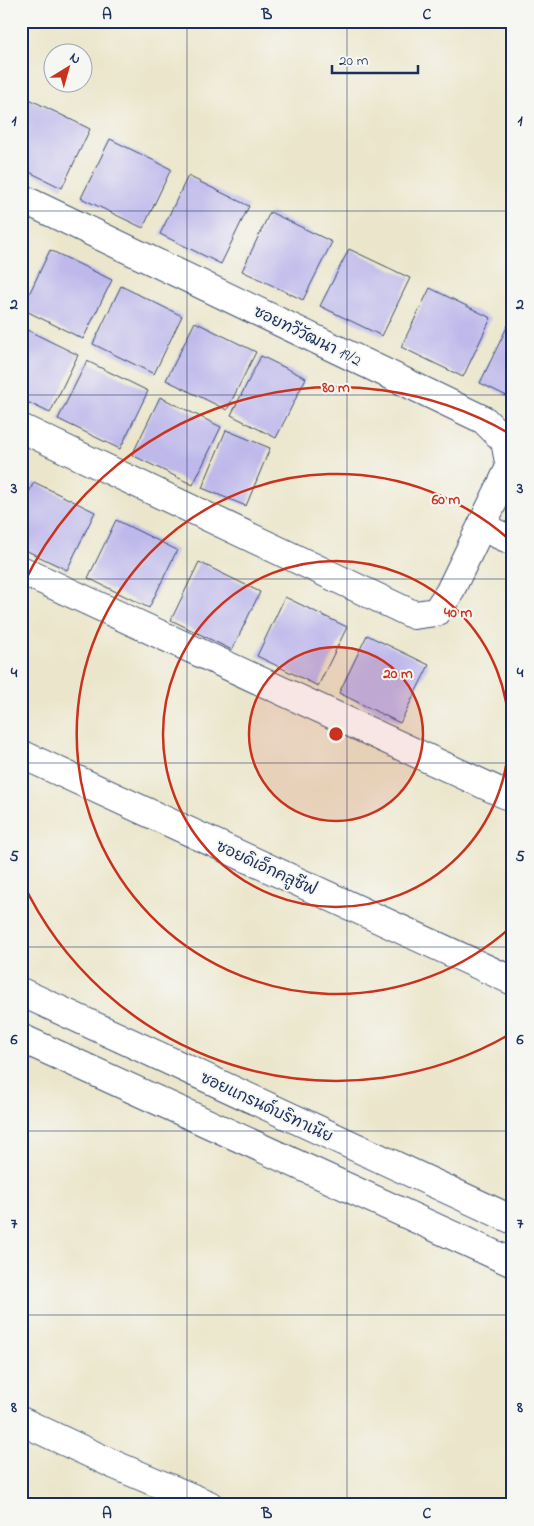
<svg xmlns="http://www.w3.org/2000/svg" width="534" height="1526" font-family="'Indie Flower','Playpen Sans Thai',sans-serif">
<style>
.building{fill:#bfb9eb}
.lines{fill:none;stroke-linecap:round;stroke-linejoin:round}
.street-casing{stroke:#3a4a6e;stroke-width:30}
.street{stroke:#fff;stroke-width:28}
.grid{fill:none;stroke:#1b2f5e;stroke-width:1;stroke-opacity:0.55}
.ring{fill:none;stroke:#c8321e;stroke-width:2.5}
.labels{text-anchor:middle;stroke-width:4;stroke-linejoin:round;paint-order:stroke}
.street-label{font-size:16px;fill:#1b2f5e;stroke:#f6f6f2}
.centre{fill:#c8321e;stroke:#f6f6f2;stroke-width:2.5}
.ring-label{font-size:15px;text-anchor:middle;font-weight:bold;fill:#c8321e;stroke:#f6f6f2;stroke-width:4;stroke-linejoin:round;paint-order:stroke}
.neatline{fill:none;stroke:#1b2f5e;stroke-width:2}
.grid-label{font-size:16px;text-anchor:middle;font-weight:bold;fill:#1b2f5e}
</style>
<rect width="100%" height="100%" fill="#f6f6f2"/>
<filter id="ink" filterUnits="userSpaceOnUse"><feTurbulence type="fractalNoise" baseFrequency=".02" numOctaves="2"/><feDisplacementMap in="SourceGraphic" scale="10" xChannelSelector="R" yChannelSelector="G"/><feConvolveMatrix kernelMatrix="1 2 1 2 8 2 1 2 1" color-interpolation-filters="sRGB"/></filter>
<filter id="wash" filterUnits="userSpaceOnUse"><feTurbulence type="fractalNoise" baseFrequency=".0096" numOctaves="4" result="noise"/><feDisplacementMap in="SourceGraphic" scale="20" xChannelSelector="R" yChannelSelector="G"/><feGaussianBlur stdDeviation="1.12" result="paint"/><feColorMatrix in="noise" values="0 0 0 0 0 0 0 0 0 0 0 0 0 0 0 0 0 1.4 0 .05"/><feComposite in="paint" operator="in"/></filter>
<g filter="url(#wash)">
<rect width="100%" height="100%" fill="#ebe6cb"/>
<g id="blocks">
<!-- building -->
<g class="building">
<polygon points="29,99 90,129 62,188 21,168 21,114"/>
<polygon points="110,139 171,169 143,228 81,198"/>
<polygon points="188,176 249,206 221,264 160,234"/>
<polygon points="270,212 332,242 303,300 242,271"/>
<polygon points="349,249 410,278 382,336 320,306"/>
<polygon points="50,250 112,280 83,339 22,309"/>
<polygon points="121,286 182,316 154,374 93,344"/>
<polygon points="430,288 491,318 463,377 401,347"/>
<polygon points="195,322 256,352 227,410 166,380"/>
<polygon points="508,325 513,327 513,399 480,383"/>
<polygon points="21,327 78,355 50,413 21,399"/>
<polygon points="261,356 306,378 276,438 231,415"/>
<polygon points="87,361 148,391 120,449 58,419"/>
<polygon points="160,397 221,427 193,485 132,455"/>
<polygon points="226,430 270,448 246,506 202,488"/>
<polygon points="34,482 95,512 67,570 21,548 21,508"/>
<polygon points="116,520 177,550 149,608 88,578"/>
<polygon points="199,562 260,592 232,650 171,620"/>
<polygon points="285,597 347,627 318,686 257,656"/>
<polygon points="367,635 429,665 400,723 339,693"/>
</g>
</g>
</g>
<g filter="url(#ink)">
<use href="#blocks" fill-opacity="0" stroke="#3a4a6e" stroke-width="1"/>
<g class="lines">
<!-- street casing -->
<g class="street-casing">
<g id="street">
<polyline points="21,198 484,420 505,441 510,467 449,593 436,612 414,615 21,428"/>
<polyline points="482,527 513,541"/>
<polyline points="21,570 513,798"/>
<polyline points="21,754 513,981"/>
<polyline points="21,992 513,1220"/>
<polyline points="21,1038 513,1263"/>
<polyline points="21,1421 115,1465 209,1505"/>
</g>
</g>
<!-- street -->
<use href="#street" class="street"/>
</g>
</g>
<!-- grid -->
<path class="grid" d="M187,21V1505M347,21V1505M21,211H513M21,395H513M21,579H513M21,763H513M21,947H513M21,1131H513M21,1315H513"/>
<!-- distance rings -->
<circle cx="336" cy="734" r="87" fill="#c8321e" fill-opacity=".12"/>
<g class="ring">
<circle cx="336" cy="734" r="87"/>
<circle cx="336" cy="734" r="173"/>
<path d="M512 926A260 260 0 1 1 512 542"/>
<path d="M512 1033A347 347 0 0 1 22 881M22 587A347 347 0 0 1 512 435"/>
</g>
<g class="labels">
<!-- street labels -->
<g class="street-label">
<text transform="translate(308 335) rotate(26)" y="6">ซอยทวีวัฒนา 19/2</text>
<text transform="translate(267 867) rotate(25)" y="6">ซอยดิเอ็กคลูซีฟ</text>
<text transform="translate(267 1106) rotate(25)" y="6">ซอยแกรนด์บริทาเนีย</text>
</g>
</g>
<circle cx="336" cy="734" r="8" class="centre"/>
<g class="ring-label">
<text x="336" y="392">80 m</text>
<text x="446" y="504">60 m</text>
<text x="458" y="617">40 m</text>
<text x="398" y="678">20 m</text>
</g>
<!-- margin -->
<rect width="534" height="1526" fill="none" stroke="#f6f6f2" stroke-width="55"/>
<!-- north arrow -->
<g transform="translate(68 68) rotate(37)"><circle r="24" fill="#f6f6f2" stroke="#9ea6b7"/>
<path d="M0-4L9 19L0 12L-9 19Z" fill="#c8321e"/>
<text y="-8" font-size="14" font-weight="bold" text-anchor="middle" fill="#1b2f5e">N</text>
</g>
<!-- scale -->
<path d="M332 65v8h86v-8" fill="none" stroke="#1b2f5e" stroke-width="2.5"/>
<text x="339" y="65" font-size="15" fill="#1b2f5e" stroke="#f6f6f2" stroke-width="4" paint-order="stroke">20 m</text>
<rect x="28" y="28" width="478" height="1470" class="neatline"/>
<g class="grid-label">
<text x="107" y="19">A</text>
<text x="267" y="19">B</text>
<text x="427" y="19">C</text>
<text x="14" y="125">1</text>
<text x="520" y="125">1</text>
<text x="14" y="309">2</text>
<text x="520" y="309">2</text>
<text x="14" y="493">3</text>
<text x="520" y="493">3</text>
<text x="14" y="677">4</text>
<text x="520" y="677">4</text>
<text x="14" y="861">5</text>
<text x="520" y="861">5</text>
<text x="14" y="1044">6</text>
<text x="520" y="1044">6</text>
<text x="14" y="1228">7</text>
<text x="520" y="1228">7</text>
<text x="14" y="1412">8</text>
<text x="520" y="1412">8</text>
<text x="107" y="1518">A</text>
<text x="267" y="1518">B</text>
<text x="427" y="1518">C</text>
</g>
</svg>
